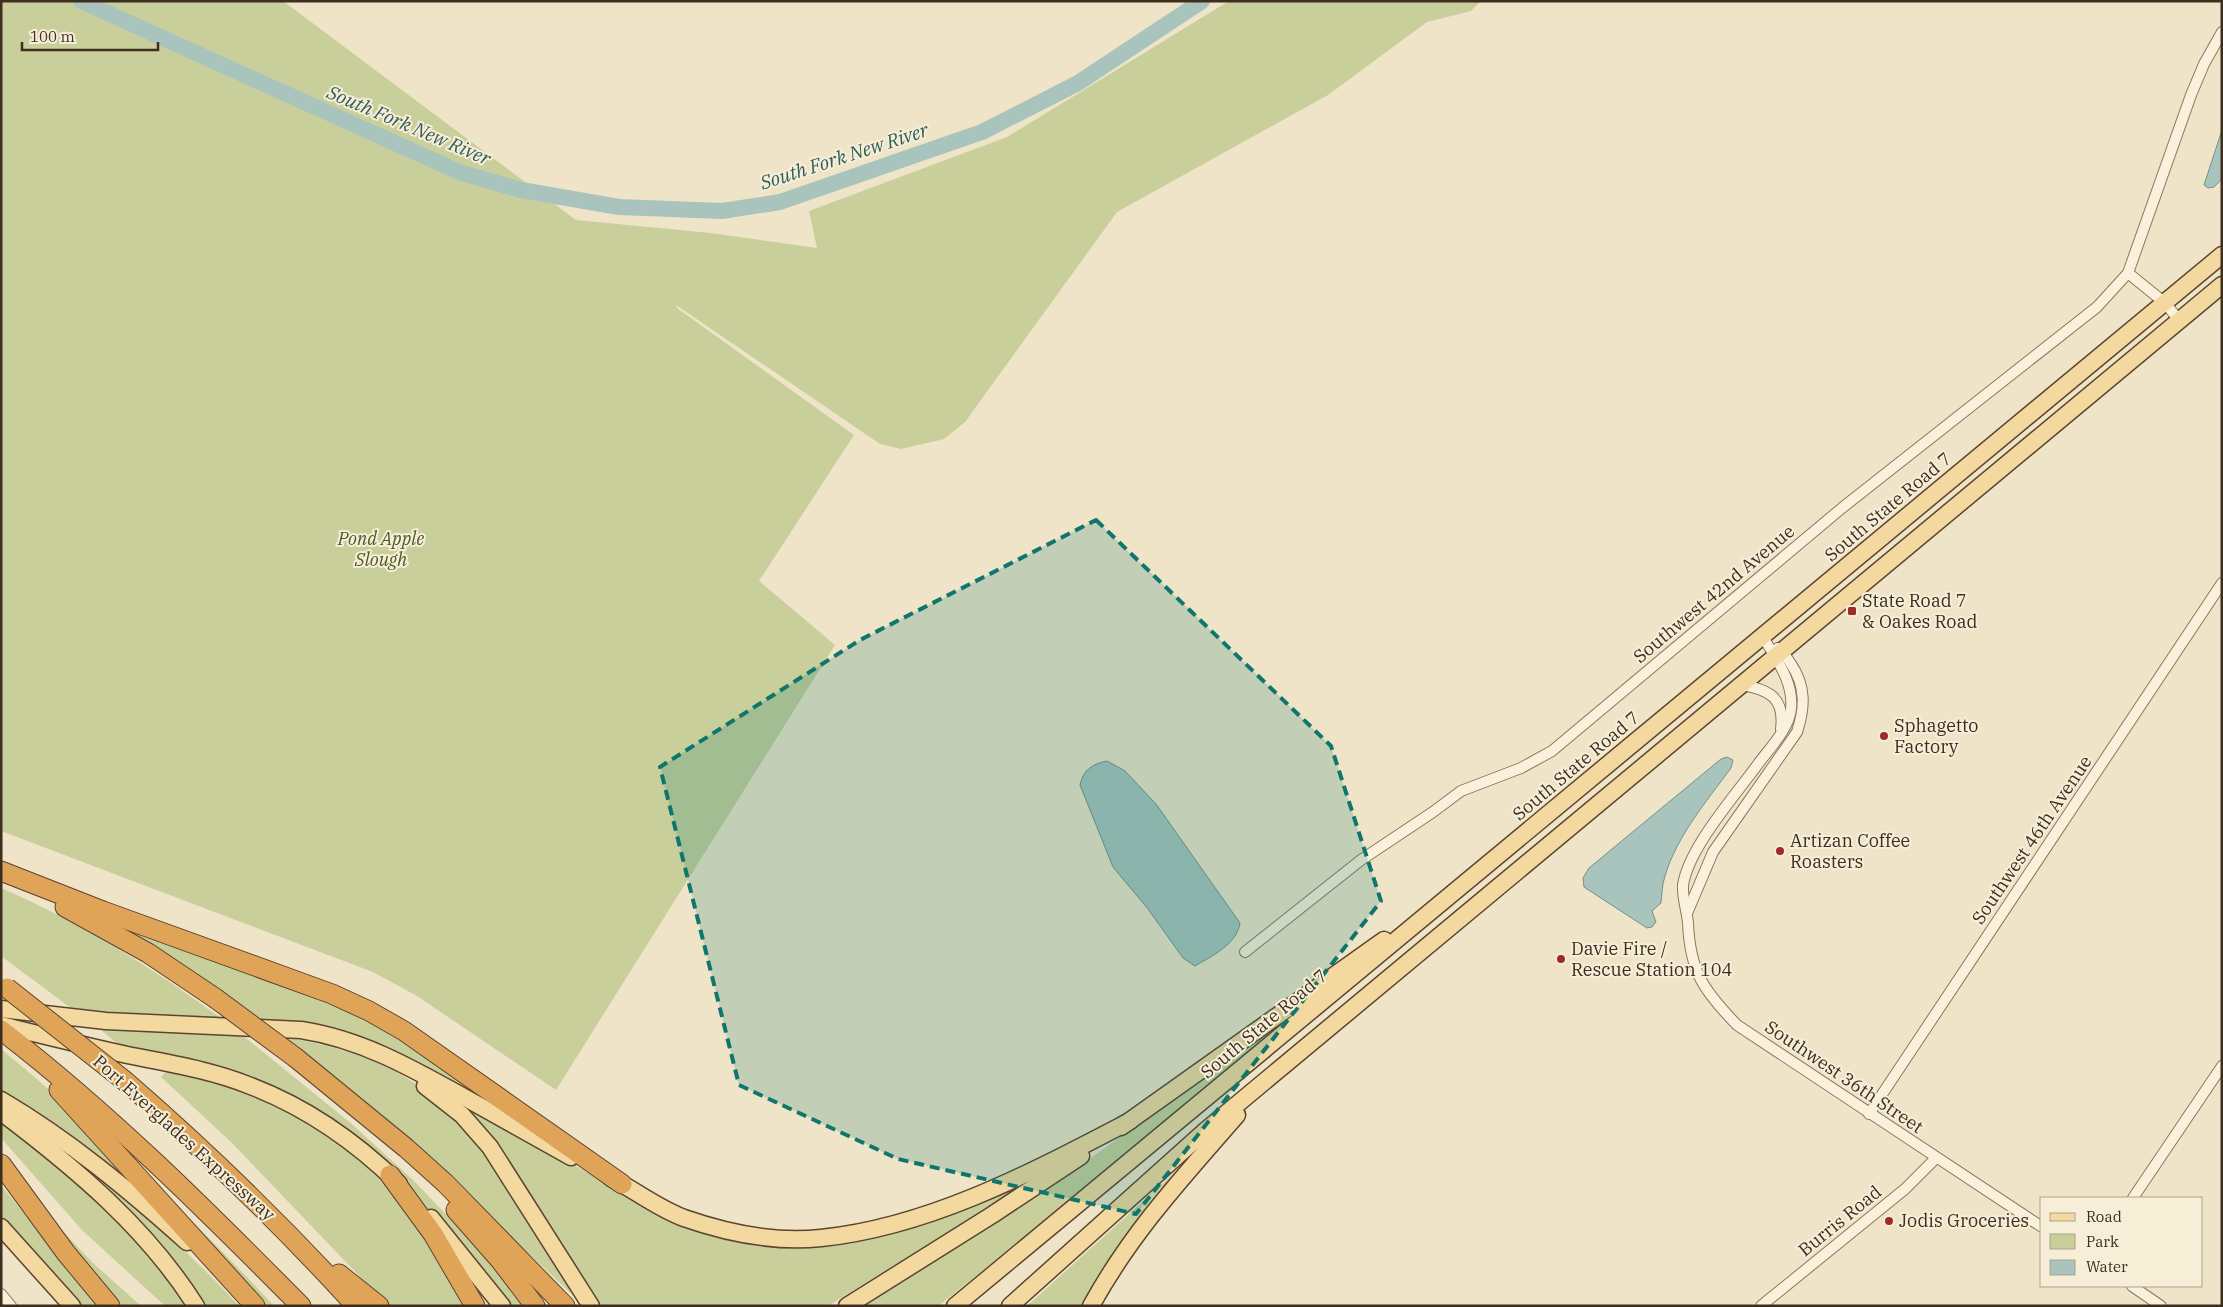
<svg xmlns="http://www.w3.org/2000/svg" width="2223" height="1307" font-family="'IBM Plex Serif',serif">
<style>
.green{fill:#c9cf9b}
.water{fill:#a9c4bc;stroke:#6f938a}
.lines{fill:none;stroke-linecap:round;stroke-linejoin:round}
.river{stroke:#a9c4bc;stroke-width:16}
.street-casing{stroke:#8d765c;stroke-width:12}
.primary-casing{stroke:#5b4430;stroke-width:19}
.highway-casing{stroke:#5b4430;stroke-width:21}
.street{stroke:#faf1dc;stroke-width:10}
.primary{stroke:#f3d9a0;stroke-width:16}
.highway{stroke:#e0a458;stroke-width:19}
.highway-bridge-casing{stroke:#5b4430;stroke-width:21;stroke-linecap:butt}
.highway-bridge{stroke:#e0a458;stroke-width:19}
.marked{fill:#0f766e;fill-opacity:0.2;stroke:#0f766e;stroke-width:4;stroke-dasharray:10 6;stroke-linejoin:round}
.poi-dot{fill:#9e2a2b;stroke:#f7eed8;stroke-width:2}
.labels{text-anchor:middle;stroke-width:4;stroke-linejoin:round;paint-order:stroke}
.street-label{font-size:18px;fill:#3d2e20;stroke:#f7eed8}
.park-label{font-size:18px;font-style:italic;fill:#4d5a26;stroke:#f7eed8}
.poi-label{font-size:18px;fill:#3d2e20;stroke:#f7eed8;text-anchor:start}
.water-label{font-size:19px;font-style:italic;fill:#2f5d5a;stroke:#f7eed8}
</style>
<rect width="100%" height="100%" fill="#f0e4c8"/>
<!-- green -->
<g class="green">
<polygon points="1,1 283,1 576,220 711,233 817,248 809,211 1007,137 1229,1 1481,1 1471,11 1427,22 1328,95 1117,212 965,422 944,439 901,449 880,444 676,305 677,308 854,435 759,581 835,645 556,1090 417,996 373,972 1,831"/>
<path d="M1,888C80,922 154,969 222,1019L83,1017L1,956Z"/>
<polygon points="136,928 362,1013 538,1131 438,1079 264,1022 195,972 133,934"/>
<polygon points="99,1028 241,1034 353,1125 413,1180 486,1256 524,1306 506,1306 410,1187 325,1118 121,1047"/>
<polygon points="1263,1034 1265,1038 1071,1200 938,1306 860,1306 1059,1181"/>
<path d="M282,1037C344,1046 407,1067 452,1114C503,1167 540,1239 579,1301L423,1153L368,1104Z"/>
<path d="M1,1049C98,1129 189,1214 274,1306H261C224,1270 189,1231 150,1197C104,1158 54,1121 1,1092Z"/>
<polygon points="168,1069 212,1078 271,1101 332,1134 391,1187 469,1306 388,1306 232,1143 161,1077"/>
<polygon points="444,1091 661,1215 800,1246 1038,1176 828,1306 597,1306"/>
<polygon points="1,1117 81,1181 147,1252 188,1306 165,1306 82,1230 1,1138"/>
<path d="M36,1132C110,1183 179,1240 239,1306H200Z"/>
<polygon points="1182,1166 1085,1306 1027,1306"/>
<polygon points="1,1185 98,1306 77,1306 1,1222"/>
<polygon points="54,1222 93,1263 141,1306 116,1306"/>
</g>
<!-- water -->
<g class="water">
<polygon points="2222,130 2222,179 2214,187 2208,188 2204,185"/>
<path d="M1727,757L1733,760L1731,768C1706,802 1677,836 1665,876C1662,885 1662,894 1661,903L1652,911L1656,922L1652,927L1647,928L1584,887L1583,878L1589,868L1721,759Z"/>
<path d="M1107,761L1125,771L1156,804L1240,923C1237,944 1212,956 1195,966L1183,958L1148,909L1113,867L1080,785C1083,770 1092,764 1107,761Z"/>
</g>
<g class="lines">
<!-- river -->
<polyline class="river" points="81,1 459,172 521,190 619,207 722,211 780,202 982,132 1078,83 1202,1"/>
<!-- street casing -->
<g class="street-casing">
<g id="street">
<polyline points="2128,273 2191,95 2204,64 2222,32"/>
<path d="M1763,637C1776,659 1794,682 1791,709C1789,729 1769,749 1758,764C1735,796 1689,847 1683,885C1682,897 1687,911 1688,923C1690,972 1704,991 1737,1025L2042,1227"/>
<path d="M1741,685C1769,689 1785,698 1781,729"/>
<path d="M1688,911L1713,852L1797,732C1805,708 1806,686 1791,664C1787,658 1784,652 1778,648"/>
<polyline points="1245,952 1361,860 1433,812 1461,791 1521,768 1552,751 1842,508 2097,307 2128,273 2165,303 2179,320"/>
<polyline points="1869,1114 2222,583"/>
<polyline points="2133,1198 2222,1066"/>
<polyline points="2132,1286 2161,1306"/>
<polyline points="1,1294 11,1306"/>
<polyline points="1761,1306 1905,1189 1936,1158"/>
</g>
</g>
<!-- primary casing -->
<g class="primary-casing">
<g id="primary">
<path d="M1,1009L106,1021L301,1030C360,1039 410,1067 462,1096C498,1116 535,1137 571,1157"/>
<path d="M1,1025C42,1035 82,1045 123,1054C165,1063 208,1069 248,1085C304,1106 356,1142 399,1184"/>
<polyline points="425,1086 462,1115 490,1147 591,1306"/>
<path d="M1,1100C69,1140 129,1190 187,1242"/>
<path d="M1,1112C75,1168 146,1227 196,1306"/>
<polyline points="1121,1127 1384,940"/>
<path d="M611,1178C635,1190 657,1208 684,1218C727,1233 775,1243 821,1238C930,1227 1034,1171 1130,1121"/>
<polyline points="431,1218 502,1306"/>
<polyline points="1,1227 72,1306"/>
<polyline points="847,1306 992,1215 1081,1156"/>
<polyline points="955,1306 2222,255"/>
<polyline points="1010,1306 1205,1131 2222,285"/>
<path d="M1091,1306C1131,1233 1183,1177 1237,1115"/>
</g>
</g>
<!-- highway casing -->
<g class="highway-casing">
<g id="highway">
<polyline points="1,871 103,911 332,994 369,1011 404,1031 622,1184"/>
<polyline points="65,907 148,953 215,998"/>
<path d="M1,1030C109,1113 205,1209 301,1306"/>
<polyline points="296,1058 406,1148 445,1183 565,1306"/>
<path d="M125,1081C207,1152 283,1226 356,1306"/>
<polyline points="59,1090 255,1306"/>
<polyline points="1,1164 66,1253 110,1306"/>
<polyline points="390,1175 433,1234 475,1306"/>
<polyline points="456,1210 500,1260 535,1306"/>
<polyline points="339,1274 379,1306"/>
</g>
</g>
<!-- street -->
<use href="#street" class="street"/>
<!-- primary -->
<use href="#primary" class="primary"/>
<!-- highway -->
<use href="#highway" class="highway"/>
<!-- highway-bridge casing -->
<g class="highway-bridge-casing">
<g id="highway-bridge">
<polyline points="7,988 125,1081"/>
<polyline points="215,998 296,1058"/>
</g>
</g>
<!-- highway-bridge -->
<use href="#highway-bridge" class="highway-bridge"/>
</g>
<!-- marked area -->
<path class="marked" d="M1096,520L1331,746L1381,901L1136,1214L898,1159L739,1085L660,767L860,640Z"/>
<!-- markers -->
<g class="poi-dot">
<rect x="1847" y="606" width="10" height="10" rx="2.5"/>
<circle cx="1884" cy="736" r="5"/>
<circle cx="1780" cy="851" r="5"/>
<circle cx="1561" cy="959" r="5"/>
<circle cx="1889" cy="1221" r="5"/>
</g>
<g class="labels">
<!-- street labels -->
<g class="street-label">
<text transform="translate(1888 507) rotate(-40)" y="6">South State Road 7</text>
<text transform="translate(1714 594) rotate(-40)" y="6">Southwest 42nd Avenue</text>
<text transform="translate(1576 766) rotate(-40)" y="6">South State Road 7</text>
<text transform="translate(2032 840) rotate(-56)" y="6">Southwest 46th Avenue</text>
<text transform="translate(1264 1024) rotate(-40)" y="6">South State Road 7</text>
<text transform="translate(1844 1077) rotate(34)" y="6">Southwest 36th Street</text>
<text transform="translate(184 1138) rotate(42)" y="6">Port Everglades Expressway</text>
<text transform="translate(1840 1221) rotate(-39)" y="6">Burris Road</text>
</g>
<!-- park labels -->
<g class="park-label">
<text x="381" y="545">Pond Apple<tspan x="381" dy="21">Slough</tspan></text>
</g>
<!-- poi labels -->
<g class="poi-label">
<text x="1862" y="607">State Road 7<tspan x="1862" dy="21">&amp; Oakes Road</tspan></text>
<text x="1894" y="732">Sphagetto<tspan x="1894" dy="21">Factory</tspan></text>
<text x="1790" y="847">Artizan Coffee<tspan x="1790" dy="21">Roasters</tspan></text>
<text x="1571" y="955">Davie Fire /<tspan x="1571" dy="21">Rescue Station 104</tspan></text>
<text x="1899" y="1227">Jodis Groceries</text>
</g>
<!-- water labels -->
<g class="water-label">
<text transform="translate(409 125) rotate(23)" y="7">South Fork New River</text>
<text transform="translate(844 156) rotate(-18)" y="7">South Fork New River</text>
</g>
</g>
<!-- border -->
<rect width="2223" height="1307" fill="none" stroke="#3d2e20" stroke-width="5"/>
<!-- legend -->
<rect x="2040" y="1197" width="162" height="90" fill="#f7eed8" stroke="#ada18e"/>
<rect x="2050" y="1213" width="25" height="8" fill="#f3d9a0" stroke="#ada18e"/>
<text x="2086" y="1222" font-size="15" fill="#3d2e20">Road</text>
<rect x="2050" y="1234" width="25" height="15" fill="#c9cf9b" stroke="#ada18e"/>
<text x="2086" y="1247" font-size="15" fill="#3d2e20">Park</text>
<rect x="2050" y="1260" width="25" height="15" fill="#a9c4bc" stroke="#ada18e"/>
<text x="2086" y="1272" font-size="15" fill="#3d2e20">Water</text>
<!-- scale -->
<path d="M22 42v8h136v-8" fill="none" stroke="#3d2e20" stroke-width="2.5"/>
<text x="30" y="42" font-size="15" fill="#3d2e20" stroke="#f7eed8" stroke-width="4" paint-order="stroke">100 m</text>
</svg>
